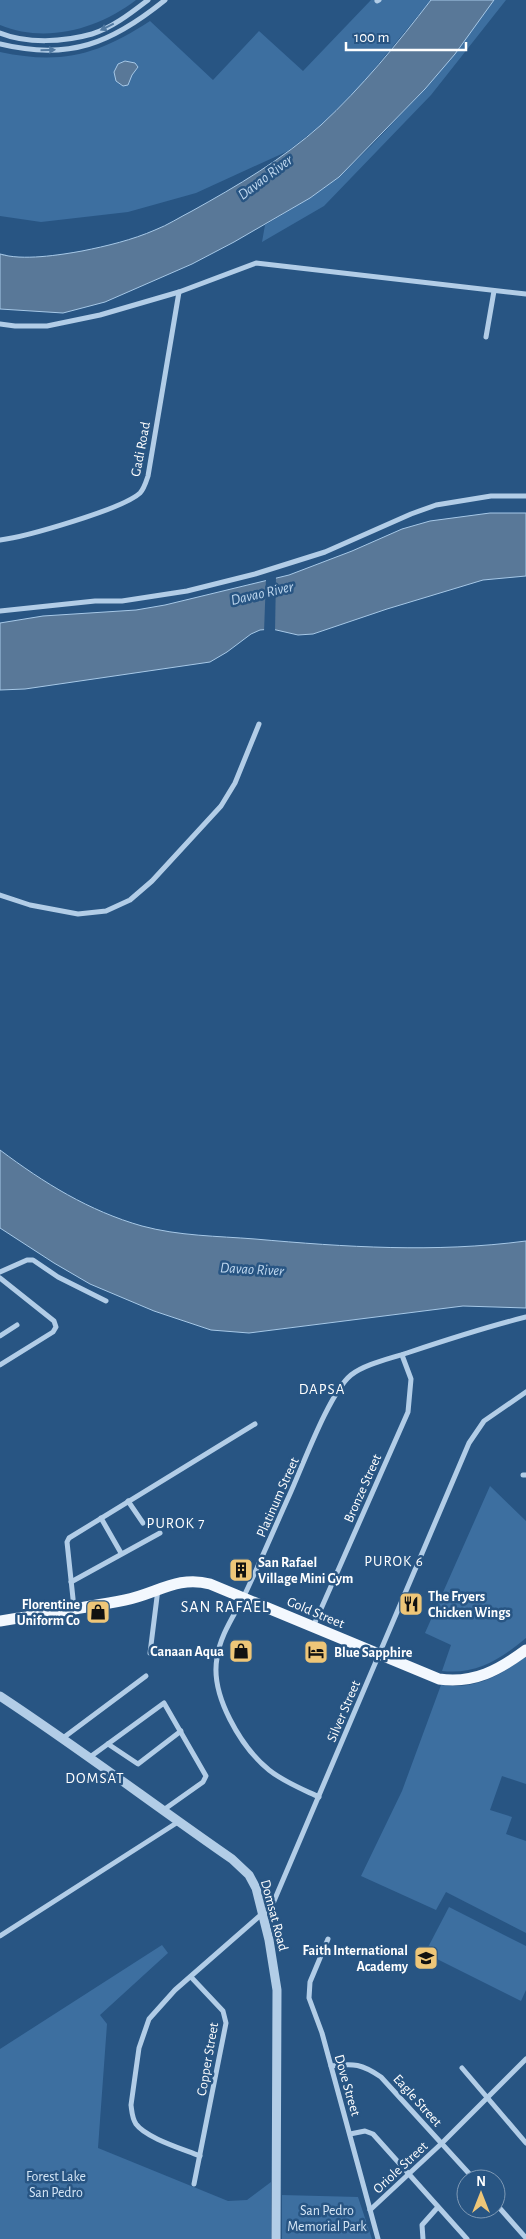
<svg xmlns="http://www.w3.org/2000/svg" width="526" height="2239" font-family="'Alegreya Sans',sans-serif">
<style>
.green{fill:#3d6fa0}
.water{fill:#597898;stroke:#a6c8e7}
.pier{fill:#285583}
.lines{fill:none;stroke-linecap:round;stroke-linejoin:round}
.minor{stroke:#b2cde7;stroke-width:5}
.tertiary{stroke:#b2cde7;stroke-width:9}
.primary{stroke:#f3f8fe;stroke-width:11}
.oneway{fill:#5179a1}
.labels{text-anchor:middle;stroke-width:5;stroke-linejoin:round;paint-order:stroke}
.street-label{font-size:14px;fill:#fff;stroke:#285583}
.poi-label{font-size:14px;font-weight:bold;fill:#fff;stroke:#285583;text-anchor:start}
.park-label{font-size:14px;fill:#d5e6f6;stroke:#285583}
.water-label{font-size:15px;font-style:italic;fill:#bdd6ee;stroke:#285583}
.neighbourhood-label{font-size:15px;letter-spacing:1px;fill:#fff;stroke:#285583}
.quarter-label{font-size:16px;letter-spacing:1px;fill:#fff;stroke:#285583}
</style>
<rect width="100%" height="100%" fill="#285583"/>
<!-- green -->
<g class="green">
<path d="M0,0H136C98,29 46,44 0,25Z"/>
<path d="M371,0H431L361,85L321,125L288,151L196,193L128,212L41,222L0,216V52C61,65 98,55 150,21L213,80L259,31L303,71Z"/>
<polygon points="494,0 506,0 431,95 324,206 262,242 265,225 310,198 339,177 371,146 425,89"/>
<path d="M490,1486L526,1521V1638C501,1659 476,1675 442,1671L451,1645L425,1633Z"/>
<path d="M526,1656V1784L502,1776L490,1810L512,1817L506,1834L526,1841V1933L446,1892L436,1910L361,1876L402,1791L441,1685C475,1690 500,1676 526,1656Z"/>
<polygon points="449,1907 526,1946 526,1990 521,2001 425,1953"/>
<polygon points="162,1945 168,1953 100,2015 107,2024 98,2148 228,2201 247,2200 271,2182 271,2239 0,2239 0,2049"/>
<polygon points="282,2195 358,2197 372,2239 282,2239"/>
</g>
<!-- water -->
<g class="water">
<path d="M431,0H494L455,54L425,89L339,177L310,198L234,242L192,264L105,302L63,313L0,309V254C22,261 60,255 82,251C107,246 132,240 155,230C168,225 180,217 192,211C237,186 283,159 321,125C362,87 397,44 431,0Z"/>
<polygon points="125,61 135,63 138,67 132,75 128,85 123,86 116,81 114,72 118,64"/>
<polygon points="490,513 526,513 526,576 483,580 387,609 313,634 298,635 272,629 260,630 251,634 227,652 210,662 25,689 0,690 0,623 43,616 136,610 165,605 289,575 352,551 402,529 430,521"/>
<path d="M0,1150C44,1183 89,1211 142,1226C179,1236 217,1236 255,1239C345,1247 435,1253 526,1241V1308L463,1306L249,1333L211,1330L154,1311L90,1284L54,1263L0,1228Z"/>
</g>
<!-- pier -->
<polygon class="pier" points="276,576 275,632 264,632 266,578"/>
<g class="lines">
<!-- minor -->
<g class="minor">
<polyline points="377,1 379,0"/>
<path d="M0,33C27,44 64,42 92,34C112,28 131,13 148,0"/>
<path d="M0,44C69,61 112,43 165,0"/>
<polyline points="0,324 15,326 47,326 100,315 179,292 256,263 526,294"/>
<polyline points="486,337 494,291"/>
<path d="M0,540C25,537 123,509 140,493C144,489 146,482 148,476L179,292"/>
<polyline points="0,611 95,601 122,601 187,591 255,574 325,552 411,514 436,505 491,496 526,496"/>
<polyline points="0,895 30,905 78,914 106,911 130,900 152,881 221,806 235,783 259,724"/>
<polyline points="0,1272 27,1260 33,1260 58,1277 106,1301"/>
<polyline points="0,1278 54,1321 56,1327 53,1332 0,1365"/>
<polyline points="0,1336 17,1325"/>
<polyline points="523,1475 526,1475"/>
<polyline points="128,1501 143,1523"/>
<polyline points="101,1518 121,1553"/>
<polyline points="71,1582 160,1533"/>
<polyline points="74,1608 67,1542 69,1538 255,1424"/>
<polyline points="313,1627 408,1412 411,1379 402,1355"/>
<polyline points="150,1653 158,1589"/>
<polyline points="63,1738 146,1676"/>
<polyline points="108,1744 138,1764 181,1731"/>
<polyline points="90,1757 164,1703 206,1776 203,1782 162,1811"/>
<path d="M319,1797C302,1789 284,1782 269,1770C241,1747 210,1695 217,1658C220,1635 234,1616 244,1596C260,1563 274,1529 289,1496C302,1468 329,1393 351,1375C365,1364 389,1359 407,1353C446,1340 486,1327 526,1317"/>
<polyline points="0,1936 178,1822"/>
<polyline points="328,1939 310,1982 309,1998 322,2033 378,2239"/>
<polyline points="191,1977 223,2011 226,2023 194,2184"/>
<path d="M331,2066C354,2063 362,2064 381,2077L474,2179"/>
<polyline points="462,2068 526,2143"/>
<polyline points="350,2134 365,2131 373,2134 467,2239"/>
<path d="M200,2156C183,2149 146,2138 136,2124C132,2118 132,2112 131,2105L139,2048L149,2019L175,1990L263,1913L274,1901L469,1443L484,1421L526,1392"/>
<polyline points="496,2204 526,2238"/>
<polyline points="370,2210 442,2143 526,2059"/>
<polyline points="423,2239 422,2225 438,2207"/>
</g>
<!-- tertiary -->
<path class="tertiary" d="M0,1696C79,1748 154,1805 232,1859L249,1875L256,1888L269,1940L277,1990L276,2239"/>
<!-- primary -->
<path class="primary" d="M0,1621C42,1614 84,1608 125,1600C156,1594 178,1575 210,1584L439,1679C474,1684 499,1670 526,1650"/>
</g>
<!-- one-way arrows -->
<defs><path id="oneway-solid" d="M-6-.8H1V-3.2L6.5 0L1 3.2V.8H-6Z" transform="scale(1.25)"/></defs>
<g class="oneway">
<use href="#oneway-solid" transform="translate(107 27) rotate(154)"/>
<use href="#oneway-solid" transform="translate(48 50) rotate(-1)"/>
</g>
<!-- icons -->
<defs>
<g id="building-square" transform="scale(1.25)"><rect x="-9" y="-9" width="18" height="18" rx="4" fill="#eec678" stroke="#285583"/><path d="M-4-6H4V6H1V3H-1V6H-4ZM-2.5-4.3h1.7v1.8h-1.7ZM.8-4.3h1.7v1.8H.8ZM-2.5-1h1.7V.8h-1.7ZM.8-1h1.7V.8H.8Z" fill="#111"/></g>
<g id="restaurant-square" transform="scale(1.25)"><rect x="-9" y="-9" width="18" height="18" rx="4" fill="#eec678" stroke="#285583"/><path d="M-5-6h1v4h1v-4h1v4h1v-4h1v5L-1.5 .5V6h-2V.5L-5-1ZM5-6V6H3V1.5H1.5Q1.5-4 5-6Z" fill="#111"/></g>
<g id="shop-square" transform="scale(1.25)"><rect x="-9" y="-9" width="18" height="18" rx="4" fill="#eec678" stroke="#285583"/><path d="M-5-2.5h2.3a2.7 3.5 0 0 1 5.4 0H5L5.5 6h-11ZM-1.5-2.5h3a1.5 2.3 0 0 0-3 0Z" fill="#111"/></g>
<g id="hotel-square" transform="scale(1.25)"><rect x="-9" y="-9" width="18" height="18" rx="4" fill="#eec678" stroke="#285583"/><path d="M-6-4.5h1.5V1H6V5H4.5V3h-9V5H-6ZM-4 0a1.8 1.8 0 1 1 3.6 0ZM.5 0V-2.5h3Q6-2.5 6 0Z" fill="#111"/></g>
<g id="school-square" transform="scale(1.25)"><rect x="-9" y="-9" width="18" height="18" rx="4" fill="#eec678" stroke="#285583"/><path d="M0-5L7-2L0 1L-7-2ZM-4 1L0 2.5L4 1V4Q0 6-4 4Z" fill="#111"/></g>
</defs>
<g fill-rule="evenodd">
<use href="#building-square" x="241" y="1570"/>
<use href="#restaurant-square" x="411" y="1604"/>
<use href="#shop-square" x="98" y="1612"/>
<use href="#shop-square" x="241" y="1651"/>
<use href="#hotel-square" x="316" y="1652"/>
<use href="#school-square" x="426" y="1958"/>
</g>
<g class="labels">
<!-- street labels -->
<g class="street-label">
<text transform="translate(140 449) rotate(-79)" y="5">Gadi Road</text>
<text transform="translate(362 1488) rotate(-66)" y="5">Bronze Street</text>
<text transform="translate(277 1497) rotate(-66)" y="5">Platinum Street</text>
<text transform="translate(316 1612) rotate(23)" y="5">Gold Street</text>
<text transform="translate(343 1711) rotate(-67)" y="5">Silver Street</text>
<text transform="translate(275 1915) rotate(75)" y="5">Domsat Road</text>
<text transform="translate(207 2059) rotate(-80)" y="5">Copper Street</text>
<text transform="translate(348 2085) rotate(74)" y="5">Dove Street</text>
<text transform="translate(418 2100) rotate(48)" y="5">Eagle Street</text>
<text transform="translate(400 2167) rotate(-43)" y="5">Oriole Street</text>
</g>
<!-- poi labels -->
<g class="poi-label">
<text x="258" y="1567">San Rafael<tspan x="258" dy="16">Village Mini Gym</tspan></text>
<text x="428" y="1601">The Fryers<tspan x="428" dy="16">Chicken Wings</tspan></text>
<text x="80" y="1609" text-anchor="end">Florentine<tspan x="80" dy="16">Uniform Co</tspan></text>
<text x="224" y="1656" text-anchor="end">Canaan Aqua</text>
<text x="334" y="1657">Blue Sapphire</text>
<text x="408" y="1955" text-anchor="end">Faith International<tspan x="408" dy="16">Academy</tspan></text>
</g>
<!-- park labels -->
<g class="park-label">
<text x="56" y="2181">Forest Lake<tspan x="56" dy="16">San Pedro</tspan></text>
<text x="327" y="2215">San Pedro<tspan x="327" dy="16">Memorial Park</tspan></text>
</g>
<!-- water labels -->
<g class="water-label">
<text transform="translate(265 177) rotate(-37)" y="5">Davao River</text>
<text transform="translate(262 593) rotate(-13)" y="5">Davao River</text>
<text transform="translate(252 1269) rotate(3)" y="5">Davao River</text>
</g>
<!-- neighbourhood labels -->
<g class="neighbourhood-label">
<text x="322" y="1394">DAPSA</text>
<text x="176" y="1528">PUROK 7</text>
<text x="394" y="1566">PUROK 6</text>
<text x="95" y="1783">DOMSAT</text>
</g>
<!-- quarter labels -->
<g class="quarter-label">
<text x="225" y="1612">SAN RAFAEL</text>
</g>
</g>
<!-- north arrow -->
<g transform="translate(481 2194)"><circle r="24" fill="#285583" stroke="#7e99b5"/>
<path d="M0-4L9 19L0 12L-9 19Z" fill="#eec678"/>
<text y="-8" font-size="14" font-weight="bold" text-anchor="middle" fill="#ffffff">N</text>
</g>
<!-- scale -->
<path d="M346 42v8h120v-8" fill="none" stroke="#ffffff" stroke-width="2.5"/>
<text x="354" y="42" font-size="15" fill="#ffffff" stroke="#285583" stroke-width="4" paint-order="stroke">100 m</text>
</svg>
